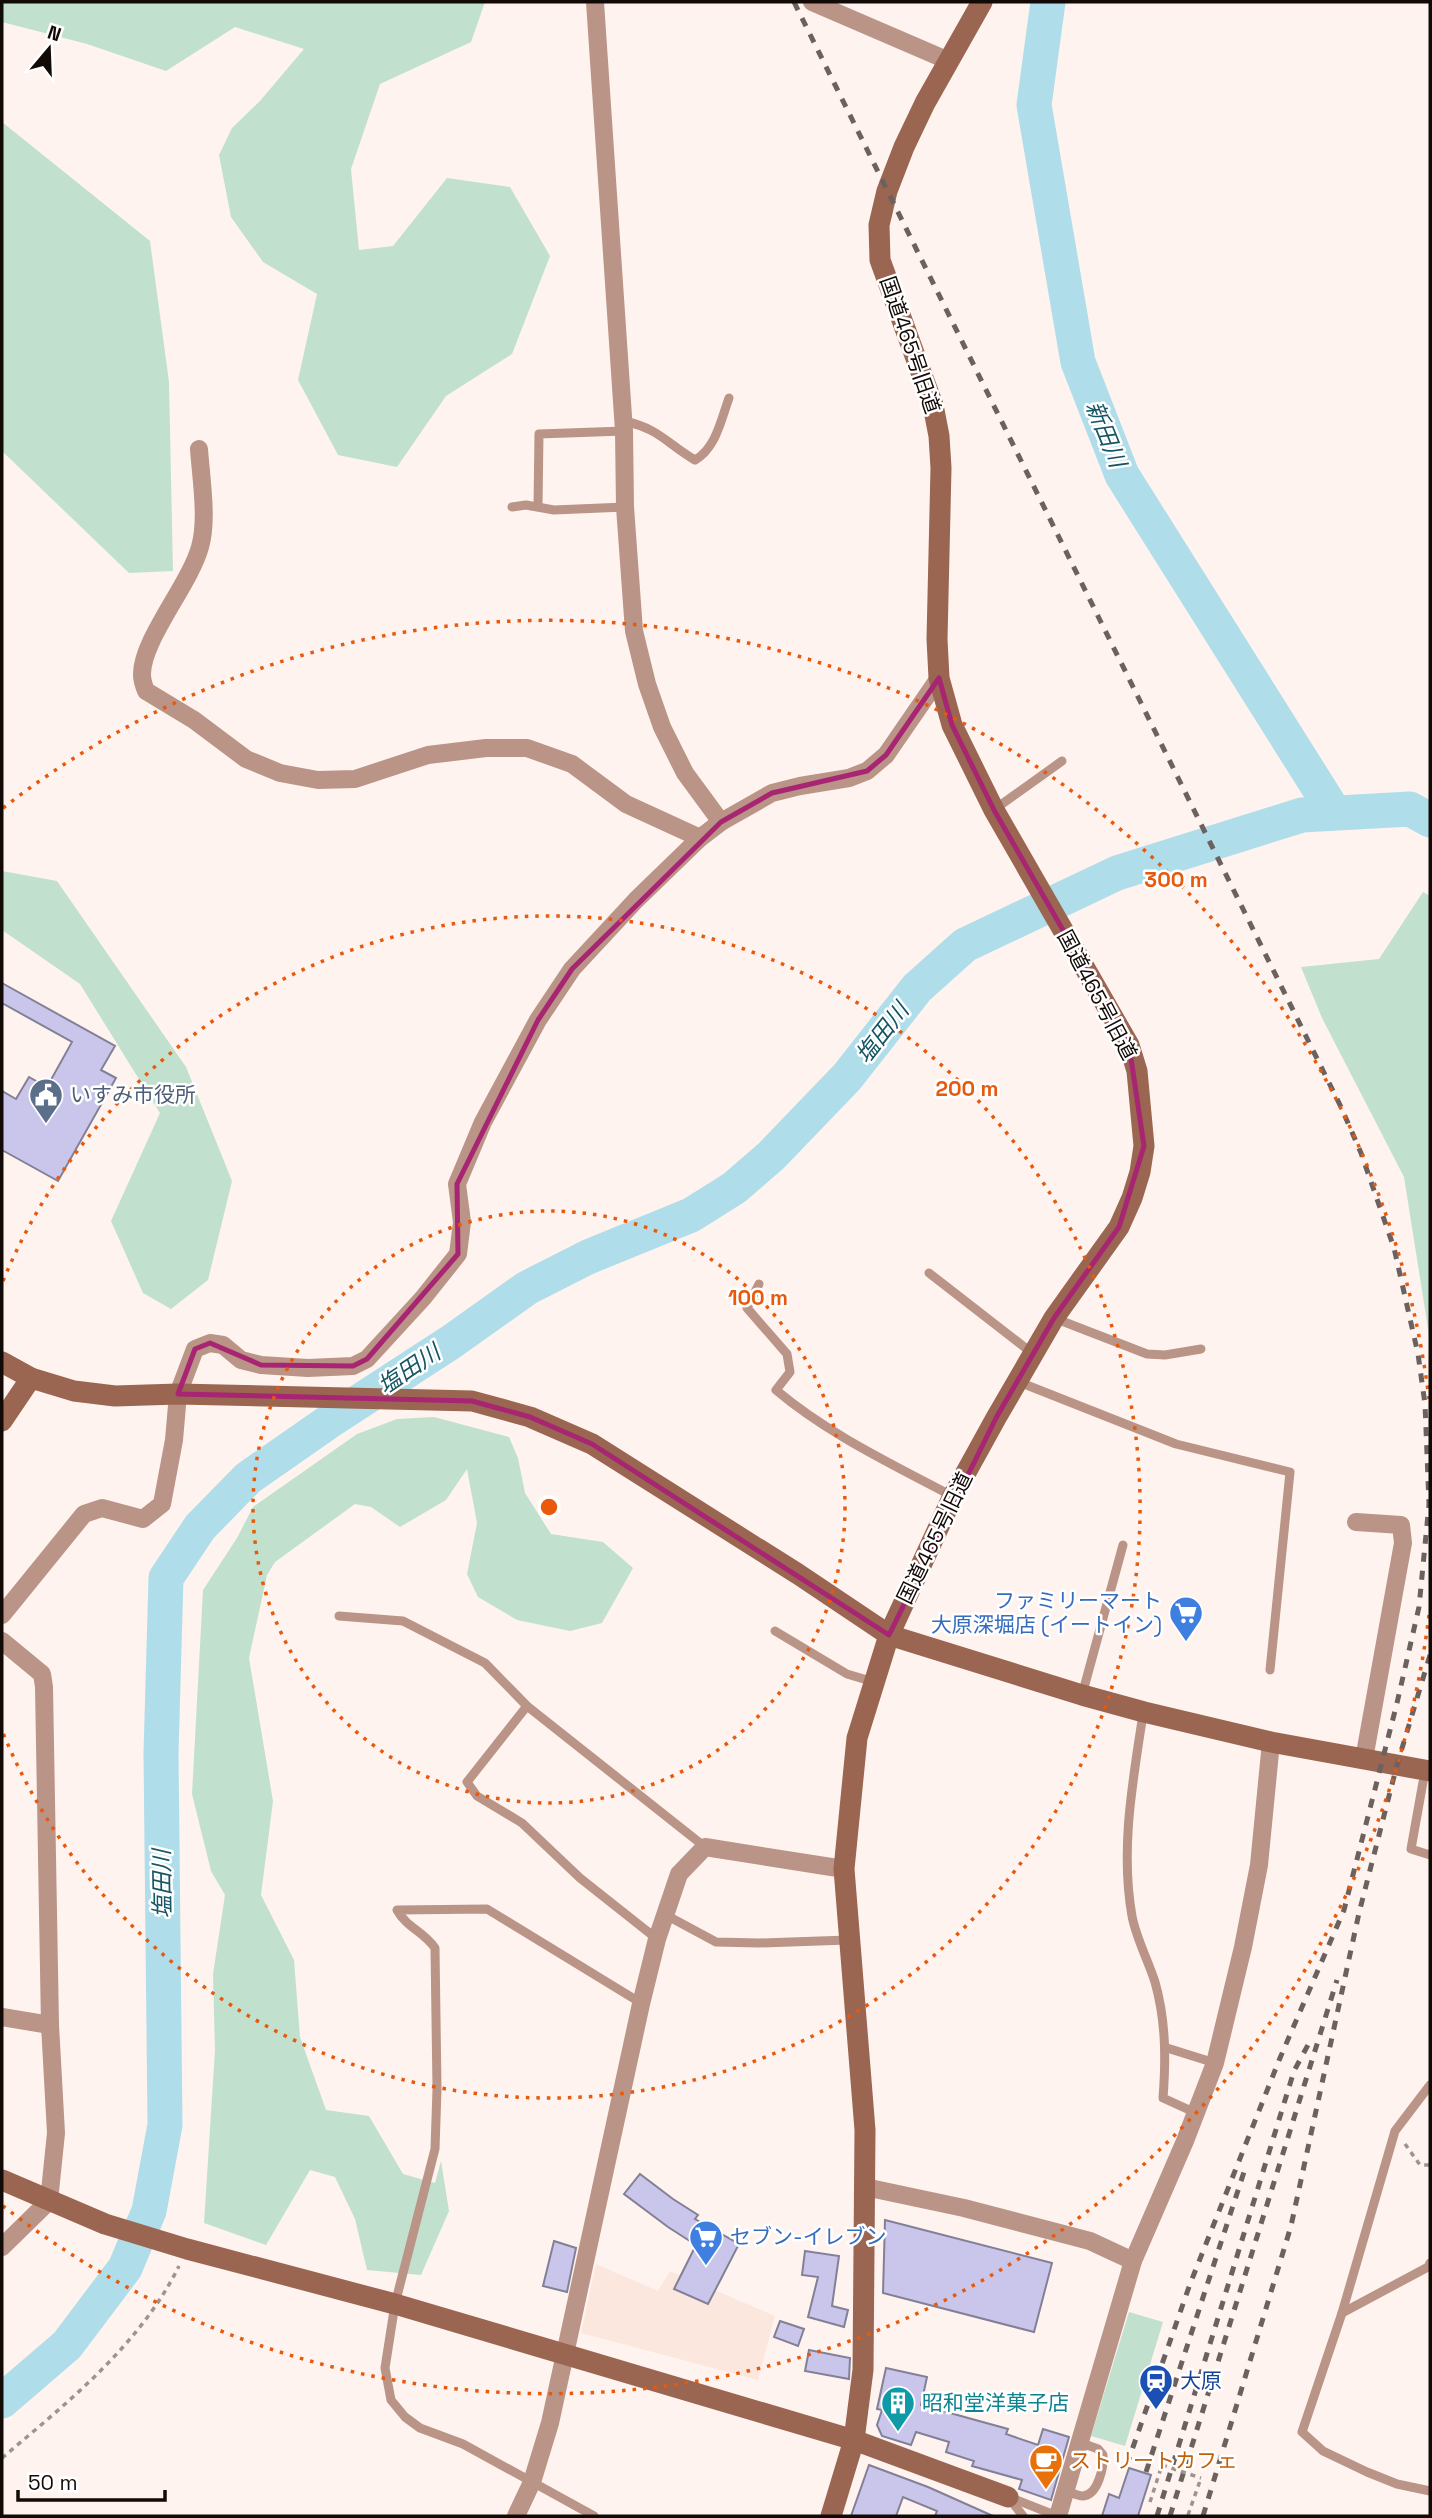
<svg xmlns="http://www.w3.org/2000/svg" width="1432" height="2518" font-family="'Space Grotesk','Noto Sans JP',sans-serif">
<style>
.built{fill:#fce7df}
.green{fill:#c1e1ce}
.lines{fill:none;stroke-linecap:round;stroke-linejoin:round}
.river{stroke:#afdeea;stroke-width:35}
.building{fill:#cac6eb;stroke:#828096;stroke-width:2}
.path{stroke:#9d938f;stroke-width:3.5;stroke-dasharray:5 5;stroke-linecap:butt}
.lane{stroke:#ba9486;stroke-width:9}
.street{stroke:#ba9486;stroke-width:18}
.secondary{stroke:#9a6551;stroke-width:21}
.rail{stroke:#6b625f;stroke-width:5;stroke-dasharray:9 9;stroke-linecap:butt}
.path-bridge{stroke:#9d938f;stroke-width:3.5;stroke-dasharray:5 5;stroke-linecap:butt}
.marked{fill:none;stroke:#a72572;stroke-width:5;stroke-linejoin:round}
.ring{fill:none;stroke:#e8590c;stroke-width:3.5;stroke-dasharray:3.5 7}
.labels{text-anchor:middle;stroke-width:5;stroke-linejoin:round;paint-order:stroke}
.street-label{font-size:21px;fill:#120a07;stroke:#fff}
.service-label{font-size:21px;fill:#4e5e75;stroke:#fff;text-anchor:start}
.shop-label{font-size:21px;fill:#366cbe;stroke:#fff;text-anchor:end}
.transit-label{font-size:21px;fill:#164399;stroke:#fff;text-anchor:start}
.culture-label{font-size:21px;fill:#0d838f;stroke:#fff;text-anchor:start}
.food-label{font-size:21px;fill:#c56008;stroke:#fff;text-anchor:start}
.water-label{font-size:23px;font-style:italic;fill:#165563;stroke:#fff}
.centre{fill:#e8590c;stroke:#fff;stroke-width:3.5}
.ring-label{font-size:21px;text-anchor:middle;font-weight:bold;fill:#e8590c;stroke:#fff;stroke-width:5;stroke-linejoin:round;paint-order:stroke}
</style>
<rect width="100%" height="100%" fill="#fef3ef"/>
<!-- built -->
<polygon class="built" points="596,2264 658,2291 670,2271 775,2316 758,2380 581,2333"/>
<!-- green -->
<g class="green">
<polygon points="2,2 485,2 471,42 380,84 351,169 359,250 393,246 447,178 510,187 550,256 512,354 446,396 397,467 338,455 298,380 317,294 263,262 231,217 219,155 232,128 260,101 304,49 235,27 166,71 87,44 2,22"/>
<polygon points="2,122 150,241 169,382 173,571 129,573 2,451"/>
<polygon points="2,871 57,881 186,1067 232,1181 208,1280 171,1309 143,1293 111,1221 160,1113 80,984 2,930"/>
<polygon points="1423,892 1430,896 1430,1341 1404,1177 1322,1018 1301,967 1379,959"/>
<polygon points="434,1417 509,1437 518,1458 525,1493 551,1534 603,1542 633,1568 602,1623 570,1631 517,1620 478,1597 467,1574 477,1523 467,1469 446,1500 400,1527 371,1507 355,1504 275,1562 267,1575 249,1658 273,1801 261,1895 294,1960 300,2037 326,2110 369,2116 403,2174 435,2183 441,2161 449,2211 421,2275 367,2270 355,2219 335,2177 310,2170 266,2245 204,2223 215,2050 213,1974 225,1895 211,1871 192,1794 203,1590 237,1538 253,1507 357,1434 397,1419"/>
<polygon points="1129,2312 1163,2322 1125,2446 1091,2436"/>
</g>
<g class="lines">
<!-- river -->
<g class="river">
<polyline points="1048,2 1034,105 1078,362 1122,475 1334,812"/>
<polyline points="2,2401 67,2345 125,2268 149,2211 165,2125 161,1753 166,1578 200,1527 248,1478 334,1418 451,1342 527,1288 588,1257 691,1215 734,1188 771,1156 847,1077 917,988 965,945 1117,873 1302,815 1410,809 1430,820"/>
</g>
</g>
<!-- building -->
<g class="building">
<polygon points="2,983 115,1046 101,1070 116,1078 58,1181 2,1150 2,1091 16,1099 29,1077 47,1087 72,1042 2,1003"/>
<polygon points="640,2174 673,2199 698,2215 695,2219 739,2244 708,2304 674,2289 696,2245 668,2227 624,2194"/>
<polygon points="885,2220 1052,2263 1034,2332 883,2293"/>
<polygon points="554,2241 576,2248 567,2292 543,2286"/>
<polygon points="805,2251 839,2256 832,2306 848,2310 844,2327 808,2317 818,2277 802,2275"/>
<polygon points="780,2321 804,2329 798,2346 774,2337"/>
<polygon points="809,2350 850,2358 849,2379 805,2371"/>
<polygon points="886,2368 927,2377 921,2405 1008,2429 1006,2434 1038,2445 1043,2429 1069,2437 1051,2500 1019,2489 1022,2480 972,2466 974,2461 946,2452 949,2442 916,2432 911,2445 882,2436 877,2425 882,2410 877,2409"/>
<polygon points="869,2465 928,2487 993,2516 935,2516 937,2511 903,2497 896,2516 851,2516"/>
<polygon points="1129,2468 1151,2475 1138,2516 1102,2516 1109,2494 1119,2498"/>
</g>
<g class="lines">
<!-- path -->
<g class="path">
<polyline points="1405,2144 1420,2165 1430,2165"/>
<path d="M2,2458C68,2402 140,2345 179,2266"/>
<polyline points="1150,2502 1162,2465"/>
<polyline points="1188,2515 1201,2478"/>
</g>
<!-- lane -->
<g class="lane">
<path d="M624,421C660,429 666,443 695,460C716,448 721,420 729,398"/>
<polyline points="538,506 539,434 624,431"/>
<polyline points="512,507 526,505 554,510 625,507"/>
<polyline points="995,809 1062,761"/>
<polyline points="929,1273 1032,1353"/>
<path d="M759,1284L747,1308L787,1354L790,1372L776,1390C828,1434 892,1464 952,1496"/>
<polyline points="1054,1318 1147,1354 1165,1355 1201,1349"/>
<polyline points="1019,1382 1176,1444 1290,1472 1270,1670"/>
<polyline points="339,1616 403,1621 485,1663 527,1706 705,1847"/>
<polyline points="775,1631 847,1674 874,1682"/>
<polyline points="1082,1695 1123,1545"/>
<polyline points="527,1706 467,1782 477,1796 522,1823 580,1878 657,1939"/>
<path d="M1143,1714C1133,1780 1120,1849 1132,1916C1136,1938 1148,1960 1155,1982C1166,2021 1166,2059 1163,2098L1196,2113"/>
<polyline points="1423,1782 1411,1849 1430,1855"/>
<polyline points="664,1914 716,1942 759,1943 848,1940"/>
<polyline points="1167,2048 1215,2063"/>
<polyline points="1430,2085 1395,2131 1342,2313 1302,2432 1323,2451 1367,2472 1397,2484 1430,2491"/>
<polyline points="1342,2313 1428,2267 1430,2263"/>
<path d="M1065,2490C1070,2492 1077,2496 1083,2496C1098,2495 1104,2467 1103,2455L1098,2449L1079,2442"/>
<polyline points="1009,2497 1057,2516"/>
<polyline points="1009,2498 1023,2516"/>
<path d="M594,2516L463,2444L420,2428L405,2417L391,2400L385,2368L395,2304L435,2149L437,2089L435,1948C423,1931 407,1928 397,1910L487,1909L641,2003"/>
</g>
<!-- street -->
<g class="street">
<polyline points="595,2 624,431 625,507 634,631 647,684 662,727 685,773 721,822"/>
<polyline points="812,2 949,61"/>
<path d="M199,449C201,478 208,520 200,547C190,584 141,641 142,675C142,680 144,686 146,691L194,720L246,759L280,773L318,780L355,779L428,755L486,748H527L572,764L626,804L700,838"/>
<polyline points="1356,1522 1401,1525 1403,1543 1364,1759"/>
<polyline points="2,1615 84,1514 102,1508 143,1519 162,1504 174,1440 178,1394 195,1349 210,1343 223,1345 241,1360 261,1365 308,1368 353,1366 367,1359 423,1298 458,1254 462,1222 457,1184 483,1122 538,1020 572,969 636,900 700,838 721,822 772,793 800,786 849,778 867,771 886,755 939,678"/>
<polyline points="2,1641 42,1674 44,1687 50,2025 56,2133 49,2201 2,2247"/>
<polyline points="2,2017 50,2025"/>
<polyline points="865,2187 964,2208 1090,2241 1133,2261"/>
<polyline points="516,2516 532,2482 550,2423 641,2004 657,1939 679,1874 705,1847 844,1869"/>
<polyline points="1058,2516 1133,2261 1185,2141 1215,2063 1243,1947 1259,1865 1271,1742"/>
</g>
<!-- secondary -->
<g class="secondary">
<polyline points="2,1362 31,1378 74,1391 115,1396 178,1394 472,1401 530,1417 592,1444 798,1574 889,1635 1082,1695 1144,1712 1271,1742 1430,1771"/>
<polyline points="2,1421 31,1378"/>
<polyline points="2,2180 105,2224 187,2249 395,2304 854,2440 1008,2497"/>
<polyline points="831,2516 854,2440 863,2370 865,2130 844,1869 857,1738 889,1635 953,1496 996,1418 1054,1318 1119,1227 1132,1198 1140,1172 1144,1146 1137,1071 1129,1045 994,810 952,725 939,678 937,639 941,468 939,436 933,405 880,260 879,225 887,191 904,147 925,103 982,2"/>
</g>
<!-- rail -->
<g class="rail">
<polyline points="794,2 1341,1107 1361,1153 1394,1248 1418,1354 1425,1404 1429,1504 1419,1607 1397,1703 1344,1910 1280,2058 1190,2284 1125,2470"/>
<polyline points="1146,2472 1244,2172"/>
<polyline points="1157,2516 1294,2071 1309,2043"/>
<polyline points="1170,2516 1337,1980"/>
<polyline points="1203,2516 1291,2226 1359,1913 1397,1765 1430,1655"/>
</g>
<!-- path-bridge -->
<polyline class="path-bridge" points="1162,2465 1201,2478"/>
</g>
<!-- marked area -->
<path class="marked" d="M939,678L952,725L994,810L1129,1045L1144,1146L1119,1227L1054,1318L996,1418L889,1635L592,1444L530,1417L472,1401L178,1394L195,1349L210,1343L261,1365L353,1366L367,1359L458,1254L457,1184L538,1020L572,969L721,822L772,793L867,771L886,755Z"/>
<!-- distance rings -->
<g class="ring">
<circle cx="549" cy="1507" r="296"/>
<path d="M3 1281A591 591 0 1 1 3 1733"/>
<path d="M1429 1615A887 887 0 0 1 3 2206M3 808A887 887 0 0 1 1429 1399"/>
</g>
<!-- icons -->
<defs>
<g id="civic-pin" transform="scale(1.75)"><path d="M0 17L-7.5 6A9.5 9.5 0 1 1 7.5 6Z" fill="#5c6f8a" stroke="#fff"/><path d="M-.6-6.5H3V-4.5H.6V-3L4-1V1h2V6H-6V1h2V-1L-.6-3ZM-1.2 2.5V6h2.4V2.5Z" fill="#fff"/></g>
<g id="supermarket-pin" transform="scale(1.75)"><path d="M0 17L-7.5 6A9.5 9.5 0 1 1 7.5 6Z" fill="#3f7fe0" stroke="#fff"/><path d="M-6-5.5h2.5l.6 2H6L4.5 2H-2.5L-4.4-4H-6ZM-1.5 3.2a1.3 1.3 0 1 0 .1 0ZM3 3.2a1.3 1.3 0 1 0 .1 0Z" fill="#fff"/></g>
<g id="station-pin" transform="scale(1.75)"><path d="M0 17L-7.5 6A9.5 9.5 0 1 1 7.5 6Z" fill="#1a4fb4" stroke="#fff"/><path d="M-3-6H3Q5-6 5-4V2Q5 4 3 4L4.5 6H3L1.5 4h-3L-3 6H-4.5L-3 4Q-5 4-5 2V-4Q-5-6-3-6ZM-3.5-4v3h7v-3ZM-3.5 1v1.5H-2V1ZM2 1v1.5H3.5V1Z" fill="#fff"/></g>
<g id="building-pin" transform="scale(1.75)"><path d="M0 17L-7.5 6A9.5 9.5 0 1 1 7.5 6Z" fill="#0f9aa8" stroke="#fff"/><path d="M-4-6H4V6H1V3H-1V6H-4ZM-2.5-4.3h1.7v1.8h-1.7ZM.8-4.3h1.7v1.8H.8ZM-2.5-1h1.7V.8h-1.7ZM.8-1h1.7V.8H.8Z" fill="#fff"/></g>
<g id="cafe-pin" transform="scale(1.75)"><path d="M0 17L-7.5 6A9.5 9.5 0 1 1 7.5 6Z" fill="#e8710a" stroke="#fff"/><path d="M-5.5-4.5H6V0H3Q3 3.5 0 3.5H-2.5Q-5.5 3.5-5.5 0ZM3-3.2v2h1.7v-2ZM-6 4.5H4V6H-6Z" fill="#fff"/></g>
</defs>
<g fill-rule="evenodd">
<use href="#civic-pin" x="46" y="1095"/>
<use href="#supermarket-pin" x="1186" y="1613"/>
<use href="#supermarket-pin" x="706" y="2237"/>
<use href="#station-pin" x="1156" y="2381"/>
<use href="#building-pin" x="898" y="2403"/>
<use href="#cafe-pin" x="1046" y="2461"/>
</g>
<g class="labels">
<!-- street labels -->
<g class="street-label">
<text transform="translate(910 345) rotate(71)" y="7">国道465号旧道</text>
<text transform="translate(1097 995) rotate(62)" y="7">国道465号旧道</text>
<text transform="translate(935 1538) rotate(-64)" y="7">国道465号旧道</text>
</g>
<!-- service labels -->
<g class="service-label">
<text x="70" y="1102">いすみ市役所</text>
</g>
<!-- shop labels -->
<g class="shop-label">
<text x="1162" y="1608">ファミリーマート<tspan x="1162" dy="24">大原深堀店 (イートイン)</tspan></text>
<text x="730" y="2244" text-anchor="start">セブン-イレブン</text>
</g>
<!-- transit labels -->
<g class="transit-label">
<text x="1180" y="2388">大原</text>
</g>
<!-- culture labels -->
<g class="culture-label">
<text x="922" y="2410">昭和堂洋菓子店</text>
</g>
<!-- food labels -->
<g class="food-label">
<text x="1070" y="2468">ストリートカフェ</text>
</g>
<!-- water labels -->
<g class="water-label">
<text transform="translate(1106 434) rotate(68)" y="8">新田川</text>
<text transform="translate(882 1033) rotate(-52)" y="8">塩田川</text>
<text transform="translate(409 1369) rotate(-34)" y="8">塩田川</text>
<text transform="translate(162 1884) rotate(-91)" y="8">塩田川</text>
</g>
</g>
<circle cx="549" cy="1507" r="10" class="centre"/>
<g class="ring-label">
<text x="1176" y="887">300 m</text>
<text x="967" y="1096">200 m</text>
<text x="758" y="1305">100 m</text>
</g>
<!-- border -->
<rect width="1432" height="2518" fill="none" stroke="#120a07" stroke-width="7"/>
<!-- north arrow -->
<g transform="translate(49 49) rotate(19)" stroke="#ffffff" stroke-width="5" paint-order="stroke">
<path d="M0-5L12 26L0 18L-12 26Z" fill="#120a07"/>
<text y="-10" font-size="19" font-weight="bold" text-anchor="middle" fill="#120a07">N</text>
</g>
<!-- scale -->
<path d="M18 2490v10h147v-10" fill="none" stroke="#120a07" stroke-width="3.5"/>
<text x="28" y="2490" font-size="21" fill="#120a07" stroke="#ffffff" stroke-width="5" paint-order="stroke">50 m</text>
</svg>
